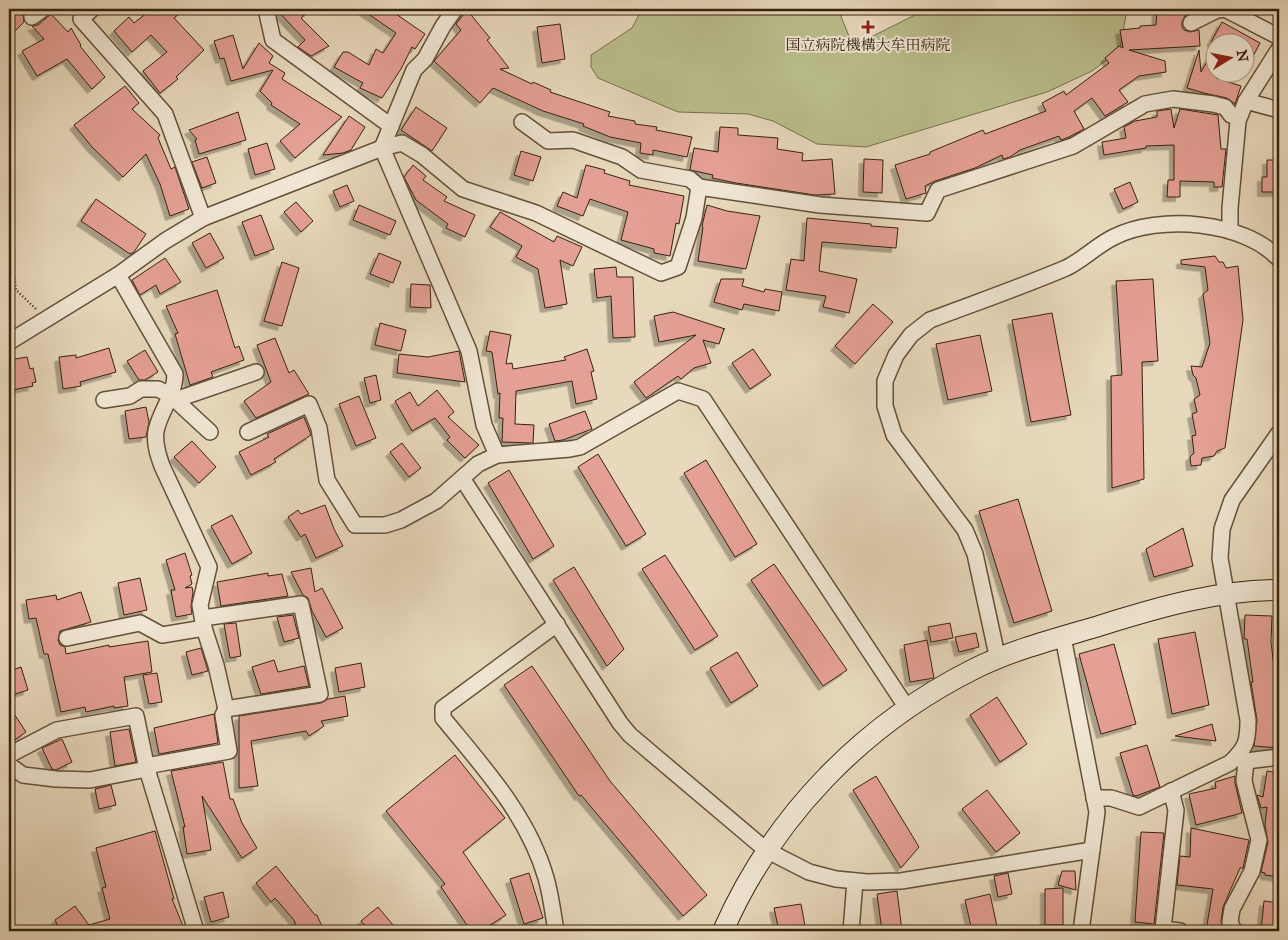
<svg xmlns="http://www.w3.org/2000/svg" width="1288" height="940" font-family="'IM FELL Great Primer','Noto Serif JP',serif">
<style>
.green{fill:#babe8d;stroke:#78704e}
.building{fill:#e5a095;stroke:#37220e;filter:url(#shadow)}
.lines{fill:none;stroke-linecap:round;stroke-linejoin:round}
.street-casing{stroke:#63503a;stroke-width:18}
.secondary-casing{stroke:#37220e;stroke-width:22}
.path{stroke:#37220e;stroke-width:2.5;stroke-dasharray:1 2.5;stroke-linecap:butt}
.street{stroke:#f0e6d3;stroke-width:15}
.secondary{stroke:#f0e6d3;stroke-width:20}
.poi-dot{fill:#8f2418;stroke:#f0e6d3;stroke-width:2}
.labels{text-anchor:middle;stroke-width:4;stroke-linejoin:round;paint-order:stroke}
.poi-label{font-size:15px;fill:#37220e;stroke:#f0e6d3}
</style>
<defs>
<filter id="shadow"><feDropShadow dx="-4.5" dy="4.5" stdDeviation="0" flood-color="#0004"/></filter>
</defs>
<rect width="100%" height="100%" fill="#e8d9bc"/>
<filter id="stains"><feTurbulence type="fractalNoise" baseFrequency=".004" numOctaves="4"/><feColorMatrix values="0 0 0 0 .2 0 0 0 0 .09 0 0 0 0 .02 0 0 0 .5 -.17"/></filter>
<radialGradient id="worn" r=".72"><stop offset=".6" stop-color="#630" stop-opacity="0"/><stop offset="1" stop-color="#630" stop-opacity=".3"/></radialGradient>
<!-- green -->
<polygon class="green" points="642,9 838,9 853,46 927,9 1127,9 1120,50 1092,71 1047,92 866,147 817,144 773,121 748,114 678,112 598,78 591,67 591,55 632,28"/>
<!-- building -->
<g class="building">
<polygon points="9,9 17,9 23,15 24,22 9,37"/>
<polygon points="152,9 184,9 174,18 204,50 176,77 178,79 160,93 143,71 167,52 151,35 132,52 114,31 129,17 134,23"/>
<polygon points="276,9 311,9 301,18 329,46 311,56 298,47 305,40"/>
<polygon points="361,9 399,9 396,14 425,34 415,49 412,47 401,69 382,98 360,88 363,83 334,67 343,52 348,52 369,65 376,49 383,53 396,33"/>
<polygon points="1157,9 1186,9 1185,16 1182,22 1182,27 1184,30 1190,32 1199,30 1200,46 1129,50 1165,61 1166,72 1139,76 1119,90 1128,102 1105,116 1092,98 1074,111 1084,129 1069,137 1061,140 1059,136 1020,150 1010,157 1003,159 1002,155 975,168 935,181 925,186 926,193 906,199 895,165 930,154 930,152 983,130 985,134 1046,111 1042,103 1064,91 1066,95 1109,63 1105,58 1119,46 1123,48 1120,30 1140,28 1140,26 1156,25"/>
<polygon points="467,10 490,38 487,40 509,68 500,69 532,84 533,82 551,90 550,92 610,112 608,116 635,121 635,124 657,127 656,130 692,137 687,157 653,150 653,155 640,153 641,143 610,137 583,126 584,124 543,111 493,88 480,103 434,61 461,30 456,24"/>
<polygon points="51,14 68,32 71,28 81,45 80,46 105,77 92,89 67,59 37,76 22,51 44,39 32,26 38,25"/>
<polygon points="1222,22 1260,43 1246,70 1246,42 1211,42"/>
<polygon points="560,24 565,59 542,63 537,27"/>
<polygon points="233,35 243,69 259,43 273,56 269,63 285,73 282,79 342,117 295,158 280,141 300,124 271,105 272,103 260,91 273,70 231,81 224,58 220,59 214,41"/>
<polygon points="1216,46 1216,78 1241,86 1235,104 1227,98 1204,93 1187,88 1199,50 1201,72"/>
<polygon points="125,86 139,103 132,109 160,135 158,138 171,169 175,167 189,209 170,216 160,184 146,154 123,177 92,147 74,125"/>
<polygon points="416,107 447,128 432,151 401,130"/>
<polygon points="1171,109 1174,128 1180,109 1218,115 1221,149 1226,149 1222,187 1214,187 1214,182 1180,181 1180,197 1167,197 1168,180 1174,180 1174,145 1146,146 1146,148 1104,155 1102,142 1126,138 1124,127 1135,121 1157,117 1157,111"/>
<polygon points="238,112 246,140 199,154 195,140 197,139 189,130"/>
<polygon points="349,116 365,127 351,150 343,153 323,155"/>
<polygon points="720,127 738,128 738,135 778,138 777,149 803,153 802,161 832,159 835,194 815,195 736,183 712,178 713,175 690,170 694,148 718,152"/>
<polygon points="267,143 275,169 255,175 248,149"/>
<polygon points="521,151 541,157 533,181 514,175"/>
<polygon points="207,157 216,183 202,188 192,162"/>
<polygon points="864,159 883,160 882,193 863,192"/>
<polygon points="1267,160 1279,160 1279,192 1262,192 1262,177 1267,177"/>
<polygon points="413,165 426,176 423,180 447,197 444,201 475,215 465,237 446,228 448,224 416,200 404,177"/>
<polygon points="586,165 605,170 604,173 630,181 629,185 684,196 679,224 676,223 670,256 654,253 654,249 621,240 628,212 590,199 583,216 557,206 563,192 577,198"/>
<polygon points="1130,182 1138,202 1123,209 1114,189"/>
<polygon points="347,185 354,201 340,207 333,191"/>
<polygon points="96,199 146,234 134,252 130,254 81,221"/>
<polygon points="296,202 313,221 301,232 284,212"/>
<polygon points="359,205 396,221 390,235 353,220"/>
<polygon points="707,205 727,211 760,216 746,269 698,261 703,227 702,226"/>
<polygon points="500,212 554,242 557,236 582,247 573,266 560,260 567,304 545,308 538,269 516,257 522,246 490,227"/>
<polygon points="261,215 274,249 255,256 242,222"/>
<polygon points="807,218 871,224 871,226 898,228 896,248 822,242 819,271 857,279 849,313 823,307 826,296 786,290 791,259 804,261"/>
<polygon points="210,233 224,258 206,268 192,243"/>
<polygon points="379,253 401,262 393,283 370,274"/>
<polygon points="1215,256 1219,262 1223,262 1226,268 1238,266 1243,320 1225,448 1217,451 1214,456 1202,458 1201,465 1191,466 1190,457 1194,453 1192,436 1196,435 1192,414 1197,412 1194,399 1200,395 1196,378 1193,375 1191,366 1202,367 1210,343 1203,294 1208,290 1205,267 1181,264 1181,260"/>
<polygon points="165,258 181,282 160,294 156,285 140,295 132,280"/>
<polygon points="282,262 299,268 282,326 264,321"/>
<polygon points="616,267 617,277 633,277 635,337 613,338 611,296 597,298 594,269"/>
<polygon points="721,279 744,279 742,286 764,292 765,289 782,292 779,311 744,304 742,310 714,302"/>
<polygon points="1153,279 1158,361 1142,362 1144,479 1112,488 1111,376 1122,375 1116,281"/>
<polygon points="411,284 430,285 431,308 410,307"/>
<polygon points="217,290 235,348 239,346 244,360 211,372 213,377 190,385 175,334 178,333 166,306"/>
<polygon points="873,304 893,322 855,364 835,346"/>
<polygon points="673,312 725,329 724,329 719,344 703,340 711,363 694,368 681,379 678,376 646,398 634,382 696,335 659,342 654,316"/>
<polygon points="1052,313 1071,415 1031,422 1012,320"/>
<polygon points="380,323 406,330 401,351 375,345"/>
<polygon points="490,331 511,335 506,364 512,363 513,369 566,360 564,357 587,349 594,371 591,372 597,399 576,404 572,381 516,391 515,424 534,425 533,443 502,442 503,418 499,418 500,393 498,394 492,352 486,351"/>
<polygon points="980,335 992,391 948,400 936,344"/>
<polygon points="275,338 289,373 294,370 309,394 256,418 244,401 271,382 257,345"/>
<polygon points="109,348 116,372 80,382 81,386 63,389 59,357 76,355 76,358"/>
<polygon points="753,349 771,375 750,389 732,363"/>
<polygon points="145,350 158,372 145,380 139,380 127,361"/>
<polygon points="459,351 465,382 397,373 399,354 428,357"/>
<polygon points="27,357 30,369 33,368 36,382 32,383 33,386 12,390 11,386 9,386 9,360"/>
<polygon points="376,375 381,400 370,403 364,378"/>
<polygon points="437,390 454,412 448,417 479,445 465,458 447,440 450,437 435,418 412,431 395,401 410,392 418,406"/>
<polygon points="359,396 376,438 356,446 339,404"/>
<polygon points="146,407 149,422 146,437 129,439 125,411"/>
<polygon points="585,411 592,429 563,440 555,441 549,424"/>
<polygon points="304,417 311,435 274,459 276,462 251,475 239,452 269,437 267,434"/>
<polygon points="192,441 216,467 199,483 174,457"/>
<polygon points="402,443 421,468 409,477 390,452"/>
<polygon points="598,454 646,534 626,546 578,467"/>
<polygon points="706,460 757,544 735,557 684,473"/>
<polygon points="509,470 554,546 533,559 488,483"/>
<polygon points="1018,499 1052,611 1014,623 979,511"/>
<polygon points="325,505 334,529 343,546 316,558 305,534 301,537 288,517 298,510 301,514"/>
<polygon points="232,515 252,553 232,564 211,526"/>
<polygon points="1183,528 1193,566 1154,577 1146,549"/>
<polygon points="185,553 192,575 190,576 192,584 185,588 192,587 193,592 191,606 192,614 176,617 171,590 175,590 166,560"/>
<polygon points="665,555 718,636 695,650 642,569"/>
<polygon points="774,564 847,670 823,686 751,580"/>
<polygon points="574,567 624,649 607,666 553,580"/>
<polygon points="311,568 315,592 322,588 343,628 326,637 312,611 308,598 303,595 291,572"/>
<polygon points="268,573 268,576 282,574 288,596 221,606 217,582"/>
<polygon points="140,578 147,610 124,615 118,583"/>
<polygon points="81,592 91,622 60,631 58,640 60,645 65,647 66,654 109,645 109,647 148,641 152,672 124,677 128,706 114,708 114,706 86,712 85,707 61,712 48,654 44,654 36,618 29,619 26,600 56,595 57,600"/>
<polygon points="293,615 299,638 284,642 277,617"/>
<polygon points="1245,615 1272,616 1271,642 1277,692 1279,692 1279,748 1254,746 1257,720 1251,682 1253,682 1247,639 1244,639"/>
<polygon points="236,623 241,656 230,658 224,624"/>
<polygon points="950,623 953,638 931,642 928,627"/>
<polygon points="1195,632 1209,705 1172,714 1158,639"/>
<polygon points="976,633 979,647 959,652 955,637"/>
<polygon points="927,640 934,678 910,682 904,645"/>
<polygon points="1114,644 1136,724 1101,734 1079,654"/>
<polygon points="201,648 208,671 192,675 186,652"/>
<polygon points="737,652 758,686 731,703 710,668"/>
<polygon points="274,660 278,672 304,666 309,686 261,694 252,667"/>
<polygon points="361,663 365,687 339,692 335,668"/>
<polygon points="532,666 610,781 707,895 683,916 581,795 579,796 504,685"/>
<polygon points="21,667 28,690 12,695 9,684 9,671"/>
<polygon points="157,673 162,702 149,704 143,675"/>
<polygon points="345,696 348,716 321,721 324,726 309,736 306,731 251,741 258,786 239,788 239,716 321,703 328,699"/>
<polygon points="997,697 1027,744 1000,762 970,715"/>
<polygon points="9,706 26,732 9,744"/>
<polygon points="214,714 218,743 159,754 154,728"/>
<polygon points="1212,724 1216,741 1175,736"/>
<polygon points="129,729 136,762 115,766 110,732"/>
<polygon points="62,739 72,762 56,770 52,769 42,748"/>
<polygon points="1147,745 1160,787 1136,796 1133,795 1120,753"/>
<polygon points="455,755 505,818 463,852 506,915 481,931 471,931 441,887 445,884 386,811"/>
<polygon points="223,762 230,799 233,799 242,823 257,848 242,858 202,796 211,850 187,854 183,827 185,827 171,771"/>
<polygon points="1267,771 1279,773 1279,877 1265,875 1265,873 1261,872 1268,842 1265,825 1267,807 1261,808 1257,795 1263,797"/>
<polygon points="876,776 919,847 901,868 853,790"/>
<polygon points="1235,776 1235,783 1242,813 1196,825 1189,794 1216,788 1215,782"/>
<polygon points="111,785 116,805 99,809 95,789"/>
<polygon points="987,790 1020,833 996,852 962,809"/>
<polygon points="1191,828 1249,840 1243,868 1240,868 1223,907 1221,921 1223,931 1206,931 1213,889 1177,885 1180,856 1190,857"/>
<polygon points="155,831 174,899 172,899 185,931 48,931 57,924 55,920 75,906 89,925 110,919 102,888 106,887 96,848"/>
<polygon points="1141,832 1164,833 1154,924 1135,922"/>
<polygon points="276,866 315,915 317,915 324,931 298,931 294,920 275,898 271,902 256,883"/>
<polygon points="1062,871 1075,871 1076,890 1058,885"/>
<polygon points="529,873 543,918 524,924 510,879"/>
<polygon points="1008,873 1012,894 998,897 994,876"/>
<polygon points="1063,888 1063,925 1045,925 1045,889"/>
<polygon points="897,891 902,931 882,931 877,894"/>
<polygon points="223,892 229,917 211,922 204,897"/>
<polygon points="990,894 998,931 972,931 965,900"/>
<polygon points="1264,901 1279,903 1279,931 1261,931"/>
<polygon points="801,904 806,931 779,931 774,908"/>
<polygon points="378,907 398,931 370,931 361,921"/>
</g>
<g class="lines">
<!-- street casing -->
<g class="street-casing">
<g id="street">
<polyline points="92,9 81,19 165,114 203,218"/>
<polyline points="266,9 273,40 391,126"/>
<polyline points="455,9 443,26 425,59 414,70 382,148 469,351 484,425 497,455 570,449 580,447 678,391 703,399 907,708"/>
<polyline points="32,17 43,9"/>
<polyline points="1191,23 1217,10 1225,9 1279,37"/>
<polyline points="1246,101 1279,110"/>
<polyline points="522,122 548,141 573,140 622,157 641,170 690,179 699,187"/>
<polyline points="1230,231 1230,208 1238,121 1246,101 1279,49"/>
<polyline points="9,342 118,275 165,241 203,218 382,148 402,143 422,155 463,189 536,213 661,273 678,267 694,218 699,187 820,205 927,213 938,190 1073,146 1145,104 1173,99 1213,104 1225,107 1231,115"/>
<polyline points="104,400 130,396 141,389 158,389 170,395 210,432"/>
<polyline points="175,400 256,372"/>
<polyline points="248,432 309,404 319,428 327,480 355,525 385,525 401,520 436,501 478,464 497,455"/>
<polyline points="462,478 620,723 630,735 766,850 809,872 836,879 867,882 901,881 1092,850"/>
<polyline points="203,618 301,604 320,694 226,709 216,665 204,628"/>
<polyline points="1063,637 1097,812 1081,931"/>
<path d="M67,638L140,623L162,635L204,628L200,605L209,567L162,466C158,455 154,443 156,431C160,411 175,395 175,374L118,275"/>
<path d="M998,660L975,554L965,530L894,435L885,406V381L896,355L911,335L930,320C975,303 1021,287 1066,268C1083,260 1097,245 1114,237C1159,214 1244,221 1279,259"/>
<polyline points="9,755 57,730 136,716 147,769 196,931"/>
<polyline points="1238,755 1246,761 1279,757"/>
<polyline points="9,765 23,775 56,779 90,780 147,769"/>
<polyline points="146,766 229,751 223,715 226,709"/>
<polyline points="1171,791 1176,810 1163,929 1180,931"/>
<path d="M1094,798H1111L1139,807L1230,763C1246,748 1248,742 1248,720L1220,558L1222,529L1232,500L1279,433"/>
<path d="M556,931C553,914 551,895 546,878C528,815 483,767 443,718V708L557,624"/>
<polyline points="851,931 855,881"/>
<polyline points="1234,931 1230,922 1232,909 1252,871 1259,840 1244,781 1246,761"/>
</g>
</g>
<!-- secondary casing -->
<g class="secondary-casing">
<path id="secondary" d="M723,931C773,817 862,725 974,669C1014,649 1059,638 1102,625C1159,607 1219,590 1279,590"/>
</g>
<!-- path -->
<polyline class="path" points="9,233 14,254 14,274 16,290 36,309"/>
<!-- street -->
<use href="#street" class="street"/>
<!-- secondary -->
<use href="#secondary" class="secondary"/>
</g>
<!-- markers -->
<path class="poi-dot" d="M865.5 19.5h5v5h5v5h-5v5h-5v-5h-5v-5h5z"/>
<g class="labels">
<!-- poi labels -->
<g class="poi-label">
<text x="868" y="50">国立病院機構大牟田病院</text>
</g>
</g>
<!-- margin -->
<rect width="1288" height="940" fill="none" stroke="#e8d9bc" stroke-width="30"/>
<rect x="10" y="10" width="1268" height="920" fill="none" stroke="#37220e" stroke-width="2.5"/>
<rect x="15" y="15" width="1258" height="910" fill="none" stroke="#37220e"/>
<!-- north arrow -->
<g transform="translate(1230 58) rotate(80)"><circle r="24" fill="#f0e6d3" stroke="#a69884"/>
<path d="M0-4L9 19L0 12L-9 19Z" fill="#8f2418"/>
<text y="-8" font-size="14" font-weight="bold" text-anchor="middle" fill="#37220e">N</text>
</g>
<rect width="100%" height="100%" filter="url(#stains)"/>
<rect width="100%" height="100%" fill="url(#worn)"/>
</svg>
